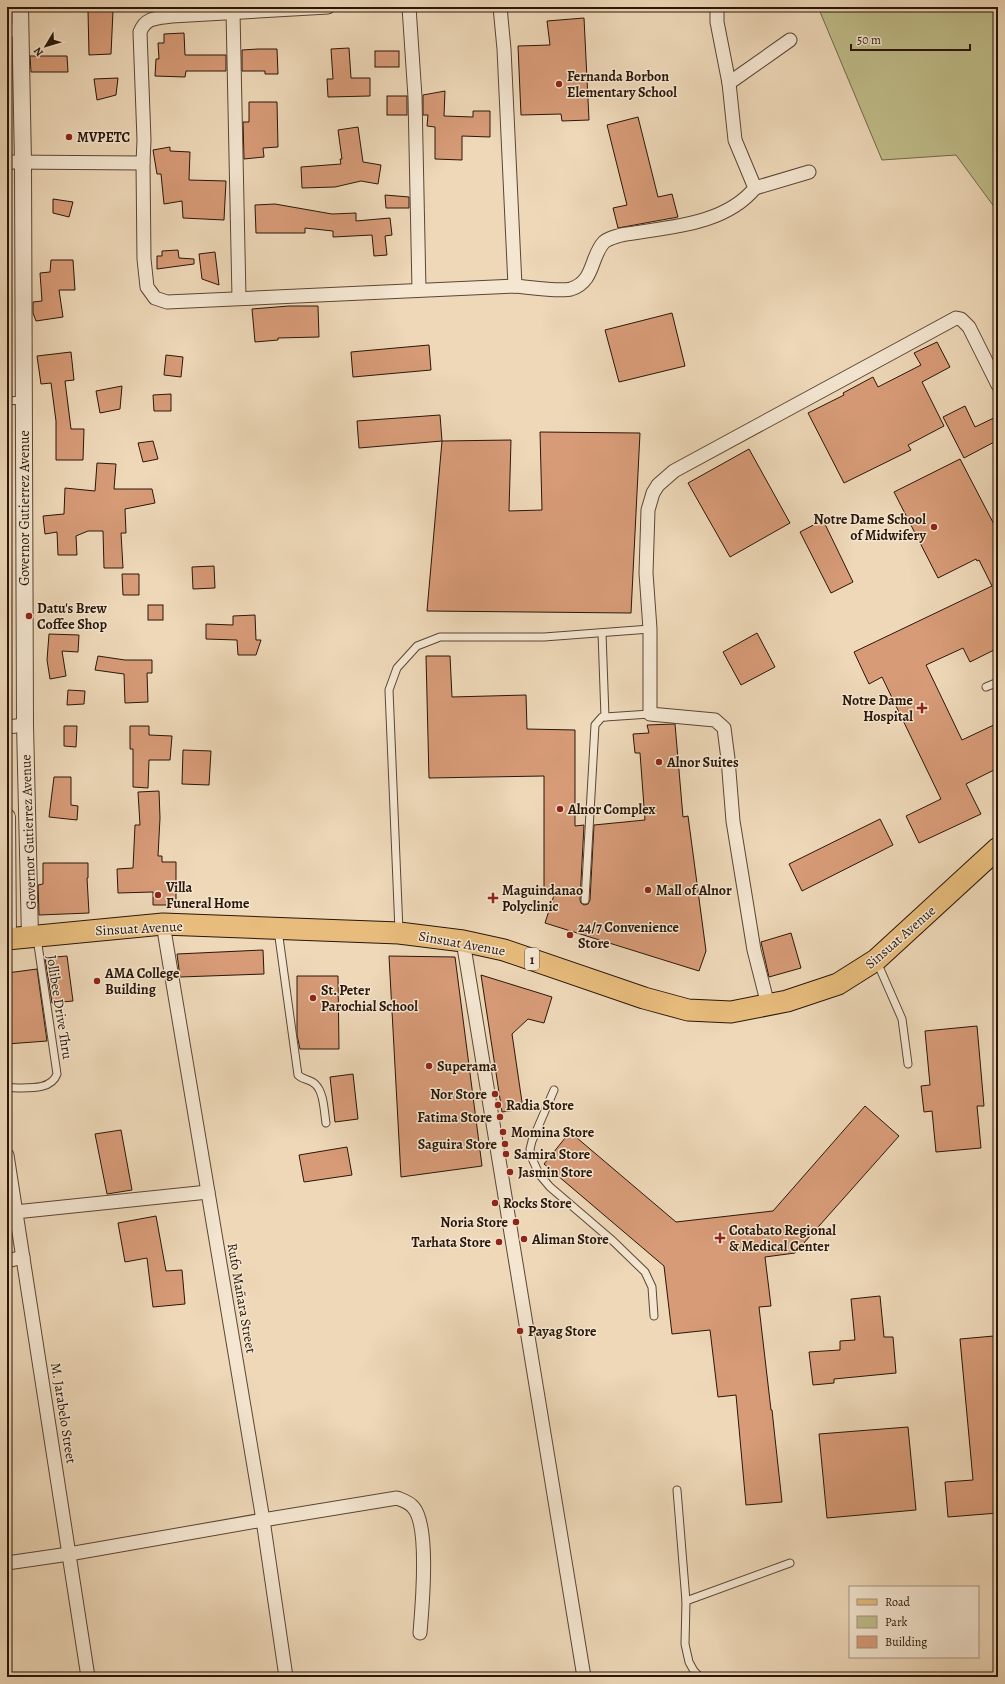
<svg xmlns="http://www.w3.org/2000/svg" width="1005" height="1684" font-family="Alegreya,serif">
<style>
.green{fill:#bfbd8a;stroke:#746a4a}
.building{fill:#d79b77;stroke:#2a1609}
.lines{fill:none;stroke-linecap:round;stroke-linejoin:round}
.service-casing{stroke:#5b4635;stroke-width:9}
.minor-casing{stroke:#5b4635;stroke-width:15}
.tertiary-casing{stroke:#5b4635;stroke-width:18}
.primary-casing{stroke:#2a1609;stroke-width:23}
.service{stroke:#f4e6d1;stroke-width:7}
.minor{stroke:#f4e6d1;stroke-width:13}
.tertiary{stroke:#f4e6d1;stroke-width:16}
.primary{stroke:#e7bc7c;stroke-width:21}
.poi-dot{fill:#8f2418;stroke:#f4e6d1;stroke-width:1.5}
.labels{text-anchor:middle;stroke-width:3;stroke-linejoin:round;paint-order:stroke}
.shield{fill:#f4e6d1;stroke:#675445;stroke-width:1}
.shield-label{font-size:13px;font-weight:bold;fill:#2a1609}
.poi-label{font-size:14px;font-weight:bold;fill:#2a1609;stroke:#f4e6d1;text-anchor:start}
.street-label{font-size:14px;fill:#2a1609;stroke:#f4e6d1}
</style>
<rect width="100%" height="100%" fill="#eed8b8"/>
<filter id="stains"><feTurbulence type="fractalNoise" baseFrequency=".005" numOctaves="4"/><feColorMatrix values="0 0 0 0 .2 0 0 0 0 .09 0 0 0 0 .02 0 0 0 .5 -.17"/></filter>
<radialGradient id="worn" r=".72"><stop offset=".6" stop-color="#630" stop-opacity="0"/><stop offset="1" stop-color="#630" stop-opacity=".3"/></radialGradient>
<!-- green -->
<polygon class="green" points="818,7 998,7 998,212 956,155 882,160"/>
<!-- building -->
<g class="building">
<polygon points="88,11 113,11 111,54 89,55"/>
<polygon points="584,18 589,120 562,121 561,114 521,115 518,46 550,45 547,21"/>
<polygon points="184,33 185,55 226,55 226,71 186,71 185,77 155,76 156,59 159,59 158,43 164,43 164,34"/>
<polygon points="349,48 351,78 370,78 370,96 328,97 327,79 333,79 331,49"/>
<polygon points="258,49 277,49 278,74 265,74 265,71 242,71 242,50"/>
<rect x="375" y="51" width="24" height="16"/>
<polygon points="30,56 67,56 68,72 31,72"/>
<polygon points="118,78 116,95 97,100 94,79"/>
<polygon points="445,91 444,116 473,117 473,111 490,111 490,137 462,136 462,160 435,159 435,127 427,126 428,115 423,115 423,95"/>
<rect x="387" y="96" width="20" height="19"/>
<polygon points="249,102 277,102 278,147 263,148 264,157 244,159 243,122 249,122"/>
<polygon points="638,117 658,197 672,194 678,217 618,228 613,208 627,205 607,125"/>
<polygon points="358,127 363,162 381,165 378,184 361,181 335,187 302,188 301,167 341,164 340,159 342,159 338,130"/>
<polygon points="170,147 170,151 190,152 189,180 226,181 224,220 183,218 182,201 164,204 161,174 157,174 153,150"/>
<polygon points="385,195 409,197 409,208 386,208"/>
<polygon points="53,199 73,202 69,217 53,213"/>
<polygon points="275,204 332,214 356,213 356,221 390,218 392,235 385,236 387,255 374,256 372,235 333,237 333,231 305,228 305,233 256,233 255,205"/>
<polygon points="178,250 179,258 194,259 194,264 157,269 157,256 162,256 162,251"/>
<polygon points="215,252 219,285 202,279 199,254"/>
<polygon points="51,260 73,260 75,290 59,290 63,317 36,321 33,313 33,302 42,301 40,273 50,272"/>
<polygon points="289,306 318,306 319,337 278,338 278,340 255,342 252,309"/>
<polygon points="672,313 685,366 619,382 605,330"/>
<polygon points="937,342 950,367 922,382 944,426 908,445 911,450 844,483 808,413 844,395 843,393 873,377 878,387 921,365 914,353"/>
<polygon points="429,345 431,370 353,377 351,352"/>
<polygon points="71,352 74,380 65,381 71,429 84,429 83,460 56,460 56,421 51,383 41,384 37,356"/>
<polygon points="166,355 183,357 181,377 164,375"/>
<polygon points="122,386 120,409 100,413 96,391"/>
<polygon points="171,394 171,411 154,411 153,395"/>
<polygon points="965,406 975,427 998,416 998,440 964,458 943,417"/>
<polygon points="440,415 442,441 359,448 357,421"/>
<polygon points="540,432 640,433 631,613 427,611 442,441 511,440 509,511 542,510"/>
<polygon points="153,441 158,459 143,462 138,443"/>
<polygon points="749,449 790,523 730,557 688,483"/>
<polygon points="960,459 998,532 998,648 970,662 963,648 926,665 962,740 998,723 998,768 966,784 981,814 919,843 906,816 941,799 882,677 869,684 854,652 992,586 979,560 977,561 976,559 938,578 894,492"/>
<polygon points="97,463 116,464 114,489 152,489 155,503 125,509 126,533 121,533 123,568 104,568 103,531 88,531 76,536 77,555 58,555 57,532 45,534 43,516 64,514 65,488 95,491"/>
<polygon points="823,520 853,582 831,593 800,532"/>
<polygon points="214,566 215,588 193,589 192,567"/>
<polygon points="122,574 139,574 139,595 123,595"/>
<rect x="148" y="605" width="15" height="15"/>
<polygon points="255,615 256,640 261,640 256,655 238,655 237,640 206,639 206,624 233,625 233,616"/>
<polygon points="757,633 775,667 741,685 723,652"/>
<polygon points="49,634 79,635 78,652 62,651 66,676 50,679 47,660"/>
<polygon points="98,656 125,660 152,660 152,673 147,673 148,702 125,703 124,674 95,670"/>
<polygon points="426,656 450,656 452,697 526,695 527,729 575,730 575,826 584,825 580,900 581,903 584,905 588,904 590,900 594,825 645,820 640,753 635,753 633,734 649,733 647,725 675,724 683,817 688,816 706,951 699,971 545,923 556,889 544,889 544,776 429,778"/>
<polygon points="68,690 85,691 84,704 67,705"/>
<polygon points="64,726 77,726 76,747 64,746"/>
<polygon points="130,726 149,726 149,735 172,736 170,760 149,760 148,788 133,787 133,749 130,749"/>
<polygon points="183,750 211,751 209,785 182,784"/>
<polygon points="54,777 71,777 71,805 78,806 77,820 49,817"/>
<polygon points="159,791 160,818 158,856 162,856 162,862 176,862 176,905 153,905 153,892 118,893 117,869 133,868 135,825 140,825 138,792"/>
<polygon points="880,819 893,845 802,891 789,864"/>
<polygon points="43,863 88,863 88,878 87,878 89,913 39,915 38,885 43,884"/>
<polygon points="791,933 801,968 769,977 761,942"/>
<polygon points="263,950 264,974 180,977 177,954"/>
<polygon points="67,956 73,1001 52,1003 45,958"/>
<polygon points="389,956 455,957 482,1166 401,1177"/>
<polygon points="37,969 47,1041 7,1044 7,973"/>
<polygon points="481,975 552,997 544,1023 528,1019 512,1034 523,1109 502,1112"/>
<polygon points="297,976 338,976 339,1049 300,1049 297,1035"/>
<polygon points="977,1026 984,1106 977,1106 981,1148 936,1152 932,1111 924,1112 921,1086 930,1085 925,1031"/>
<polygon points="353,1074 358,1119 335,1122 330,1077"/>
<polygon points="865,1106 899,1136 795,1253 765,1257 771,1306 759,1307 771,1410 772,1410 775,1438 782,1502 746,1505 736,1395 718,1397 710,1330 672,1334 664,1266 544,1164 570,1132 676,1222 773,1211"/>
<polygon points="121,1130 132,1190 107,1194 95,1134"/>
<polygon points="347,1147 352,1175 304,1182 299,1155"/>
<polygon points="156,1216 166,1271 182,1270 185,1304 153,1307 147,1258 125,1262 118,1223"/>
<polygon points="880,1296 884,1337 893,1337 896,1373 834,1379 834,1383 813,1385 809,1352 840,1350 840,1341 855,1340 851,1299"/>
<polygon points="994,1336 998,1383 998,1513 948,1517 945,1482 973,1480 960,1339"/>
<polygon points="908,1427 916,1510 827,1518 819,1434"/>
</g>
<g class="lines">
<!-- service casing -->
<g class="service-casing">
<g id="service">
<polyline points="7,401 24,400"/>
<polyline points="602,633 605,717"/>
<polyline points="986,687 998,682"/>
<polyline points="585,900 595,725 602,717 605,717 650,714"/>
<path d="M278,930L298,1075C303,1080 310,1079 315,1084C324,1092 324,1111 326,1123"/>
<polyline points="399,931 389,690 397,668 417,646 440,637 544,637 650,629"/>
<polyline points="877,962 902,1019 908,1064"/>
<path d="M7,1088C23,1087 51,1092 57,1074L37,938"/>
<polyline points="554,1090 532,1141 530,1149 531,1156 539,1174 550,1187 613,1241 645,1272 652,1287 654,1316"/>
<polyline points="677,1490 686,1601 685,1644 689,1662 694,1671 700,1677"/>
<polyline points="686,1601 790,1563"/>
</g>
</g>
<!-- minor casing -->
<g class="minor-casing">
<g id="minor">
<polyline points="409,7 415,97 419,290"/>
<polyline points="500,7 504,49 515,286"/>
<polyline points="717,7 717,22 729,83"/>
<polyline points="233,12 239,298"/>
<polyline points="7,30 20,30"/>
<path d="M7,162L143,163L144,259L147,287L155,298L167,302L515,286C529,287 559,292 571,289C595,281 590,257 604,242C609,238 615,237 621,235C666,227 724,226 755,188L735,140L729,83L790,40"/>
<path d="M143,163L144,140L140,32C146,17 157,18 172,16L328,7"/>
<polyline points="755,188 809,172"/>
<polyline points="7,727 25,725"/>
<polyline points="163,924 263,1520 286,1677"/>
<polyline points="463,941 584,1677"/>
<polyline points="768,1005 754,950 733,821 728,759 724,728 715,720 650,714 650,629 646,573 648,510 653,493 658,485 674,471 956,318 961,319 969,327 998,385"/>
<polyline points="7,1155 88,1677"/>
<polyline points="15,1212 208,1192"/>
<polyline points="7,1261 23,1257"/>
<path d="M7,1563L69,1554L263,1520L397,1498C402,1500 409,1502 413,1507C430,1525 422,1608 420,1633"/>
</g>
</g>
<!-- tertiary casing -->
<g class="tertiary-casing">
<g id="tertiary">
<polyline points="20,7 23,163 25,725 30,937"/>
<polyline points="7,817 8,938"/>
</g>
</g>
<!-- primary casing -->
<g class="primary-casing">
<polyline id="primary" points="7,939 163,924 399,933 463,941 504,950 644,998 688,1010 731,1012 787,1001 838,984 876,960 998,848"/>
</g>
<!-- service -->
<use href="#service" class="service"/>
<!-- minor -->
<use href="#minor" class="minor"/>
<!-- tertiary -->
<use href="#tertiary" class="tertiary"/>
<!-- primary -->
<use href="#primary" class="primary"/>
</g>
<!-- markers -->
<g class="poi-dot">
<circle cx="559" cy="84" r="4"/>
<circle cx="69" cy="137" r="4"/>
<circle cx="934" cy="527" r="4"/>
<circle cx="29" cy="616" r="4"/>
<path d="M920 702h4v4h4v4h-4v4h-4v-4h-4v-4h4z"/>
<circle cx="659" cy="762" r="4"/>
<circle cx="560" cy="809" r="4"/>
<circle cx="648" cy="890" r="4"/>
<circle cx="158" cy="895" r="4"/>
<path d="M491 892h4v4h4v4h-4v4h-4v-4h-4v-4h4z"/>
<circle cx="570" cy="935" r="4"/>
<circle cx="97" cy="981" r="4"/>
<circle cx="313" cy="998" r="4"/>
<circle cx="429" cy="1066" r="4"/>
<circle cx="495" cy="1094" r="4"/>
<circle cx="498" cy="1105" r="4"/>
<circle cx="500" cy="1117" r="4"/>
<circle cx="503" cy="1132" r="4"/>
<circle cx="505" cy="1144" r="4"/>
<circle cx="506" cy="1154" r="4"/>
<circle cx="510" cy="1172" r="4"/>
<circle cx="495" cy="1203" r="4"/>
<circle cx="516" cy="1222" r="4"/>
<path d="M718 1232h4v4h4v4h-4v4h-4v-4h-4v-4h4z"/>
<circle cx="524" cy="1239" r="4"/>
<circle cx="499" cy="1242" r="4"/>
<circle cx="520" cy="1331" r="4"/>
</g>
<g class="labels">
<!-- shield labels -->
<rect class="shield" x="525" y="948" width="14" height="22" rx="3"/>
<g class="shield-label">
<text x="532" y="964">1</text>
</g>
<!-- poi labels -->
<g class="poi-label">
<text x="567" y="81">Fernanda Borbon<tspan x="567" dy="16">Elementary School</tspan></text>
<text x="77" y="142">MVPETC</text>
<text x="926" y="524" text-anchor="end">Notre Dame School<tspan x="926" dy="16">of Midwifery</tspan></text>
<text x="37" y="613">Datu's Brew<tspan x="37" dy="16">Coffee Shop</tspan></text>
<text x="913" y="705" text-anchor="end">Notre Dame<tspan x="913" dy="16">Hospital</tspan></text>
<text x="667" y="767">Alnor Suites</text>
<text x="568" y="814">Alnor Complex</text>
<text x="166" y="892">Villa<tspan x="166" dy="16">Funeral Home</tspan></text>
<text x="502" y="895">Maguindanao<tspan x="502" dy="16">Polyclinic</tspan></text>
<text x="656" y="895">Mall of Alnor</text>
<text x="578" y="932">24/7 Convenience<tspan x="578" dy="16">Store</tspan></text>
<text x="105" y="978">AMA College<tspan x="105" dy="16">Building</tspan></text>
<text x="321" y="995">St. Peter<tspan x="321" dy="16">Parochial School</tspan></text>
<text x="437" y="1071">Superama</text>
<text x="487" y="1099" text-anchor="end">Nor Store</text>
<text x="506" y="1110">Radia Store</text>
<text x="492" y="1122" text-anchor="end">Fatima Store</text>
<text x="511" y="1137">Momina Store</text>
<text x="497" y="1149" text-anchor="end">Saguira Store</text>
<text x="514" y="1159">Samira Store</text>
<text x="518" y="1177">Jasmin Store</text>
<text x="503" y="1208">Rocks Store</text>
<text x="508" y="1227" text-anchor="end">Noria Store</text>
<text x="729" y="1235">Cotabato Regional<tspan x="729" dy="16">&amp; Medical Center</tspan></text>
<text x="532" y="1244">Aliman Store</text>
<text x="491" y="1247" text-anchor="end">Tarhata Store</text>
<text x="528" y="1336">Payag Store</text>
</g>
<!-- street labels -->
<g class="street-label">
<text transform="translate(24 508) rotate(-90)" y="5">Governor Gutierrez Avenue</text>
<text transform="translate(28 832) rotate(-92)" y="5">Governor Gutierrez Avenue</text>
<text transform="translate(139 928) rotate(-3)" y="5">Sinsuat Avenue</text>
<text transform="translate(900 937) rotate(-41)" y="5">Sinsuat Avenue</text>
<text transform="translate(462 943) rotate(10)" y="5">Sinsuat Avenue</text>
<text transform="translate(60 1007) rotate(81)" y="5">Jollibee Drive Thru</text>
<text transform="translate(242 1298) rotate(80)" y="5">Rufo Mañara Street</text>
<text transform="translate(64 1413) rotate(81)" y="5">M. Jarabelo Street</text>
</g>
</g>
<!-- margin -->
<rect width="1005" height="1684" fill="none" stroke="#eed8b8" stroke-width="24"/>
<rect x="8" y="8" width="989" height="1668" fill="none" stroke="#2a1609" stroke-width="2"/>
<rect x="12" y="12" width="981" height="1660" fill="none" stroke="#2a1609"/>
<!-- legend -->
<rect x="849" y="1586" width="130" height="72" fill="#f4e6d1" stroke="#a39381"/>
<rect x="857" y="1599" width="20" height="6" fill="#e7bc7c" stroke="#a39381"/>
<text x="885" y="1606" font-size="12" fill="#2a1609">Road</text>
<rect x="857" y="1616" width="20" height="12" fill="#bfbd8a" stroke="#a39381"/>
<text x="885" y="1626" font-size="12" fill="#2a1609">Park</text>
<rect x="857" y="1636" width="20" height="12" fill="#d79b77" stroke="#a39381"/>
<text x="885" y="1646" font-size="12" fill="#2a1609">Building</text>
<!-- north arrow -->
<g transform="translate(46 46) rotate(232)" stroke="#f4e6d1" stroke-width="3" paint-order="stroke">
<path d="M0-3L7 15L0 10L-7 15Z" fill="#2a1609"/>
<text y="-6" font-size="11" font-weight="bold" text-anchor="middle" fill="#2a1609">N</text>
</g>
<!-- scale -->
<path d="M851 44v6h119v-6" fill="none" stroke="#2a1609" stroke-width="2"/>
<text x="857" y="44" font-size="12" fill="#2a1609" stroke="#f4e6d1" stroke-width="3" paint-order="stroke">50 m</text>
<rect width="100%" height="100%" filter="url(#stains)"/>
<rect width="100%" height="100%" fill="url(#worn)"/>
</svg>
